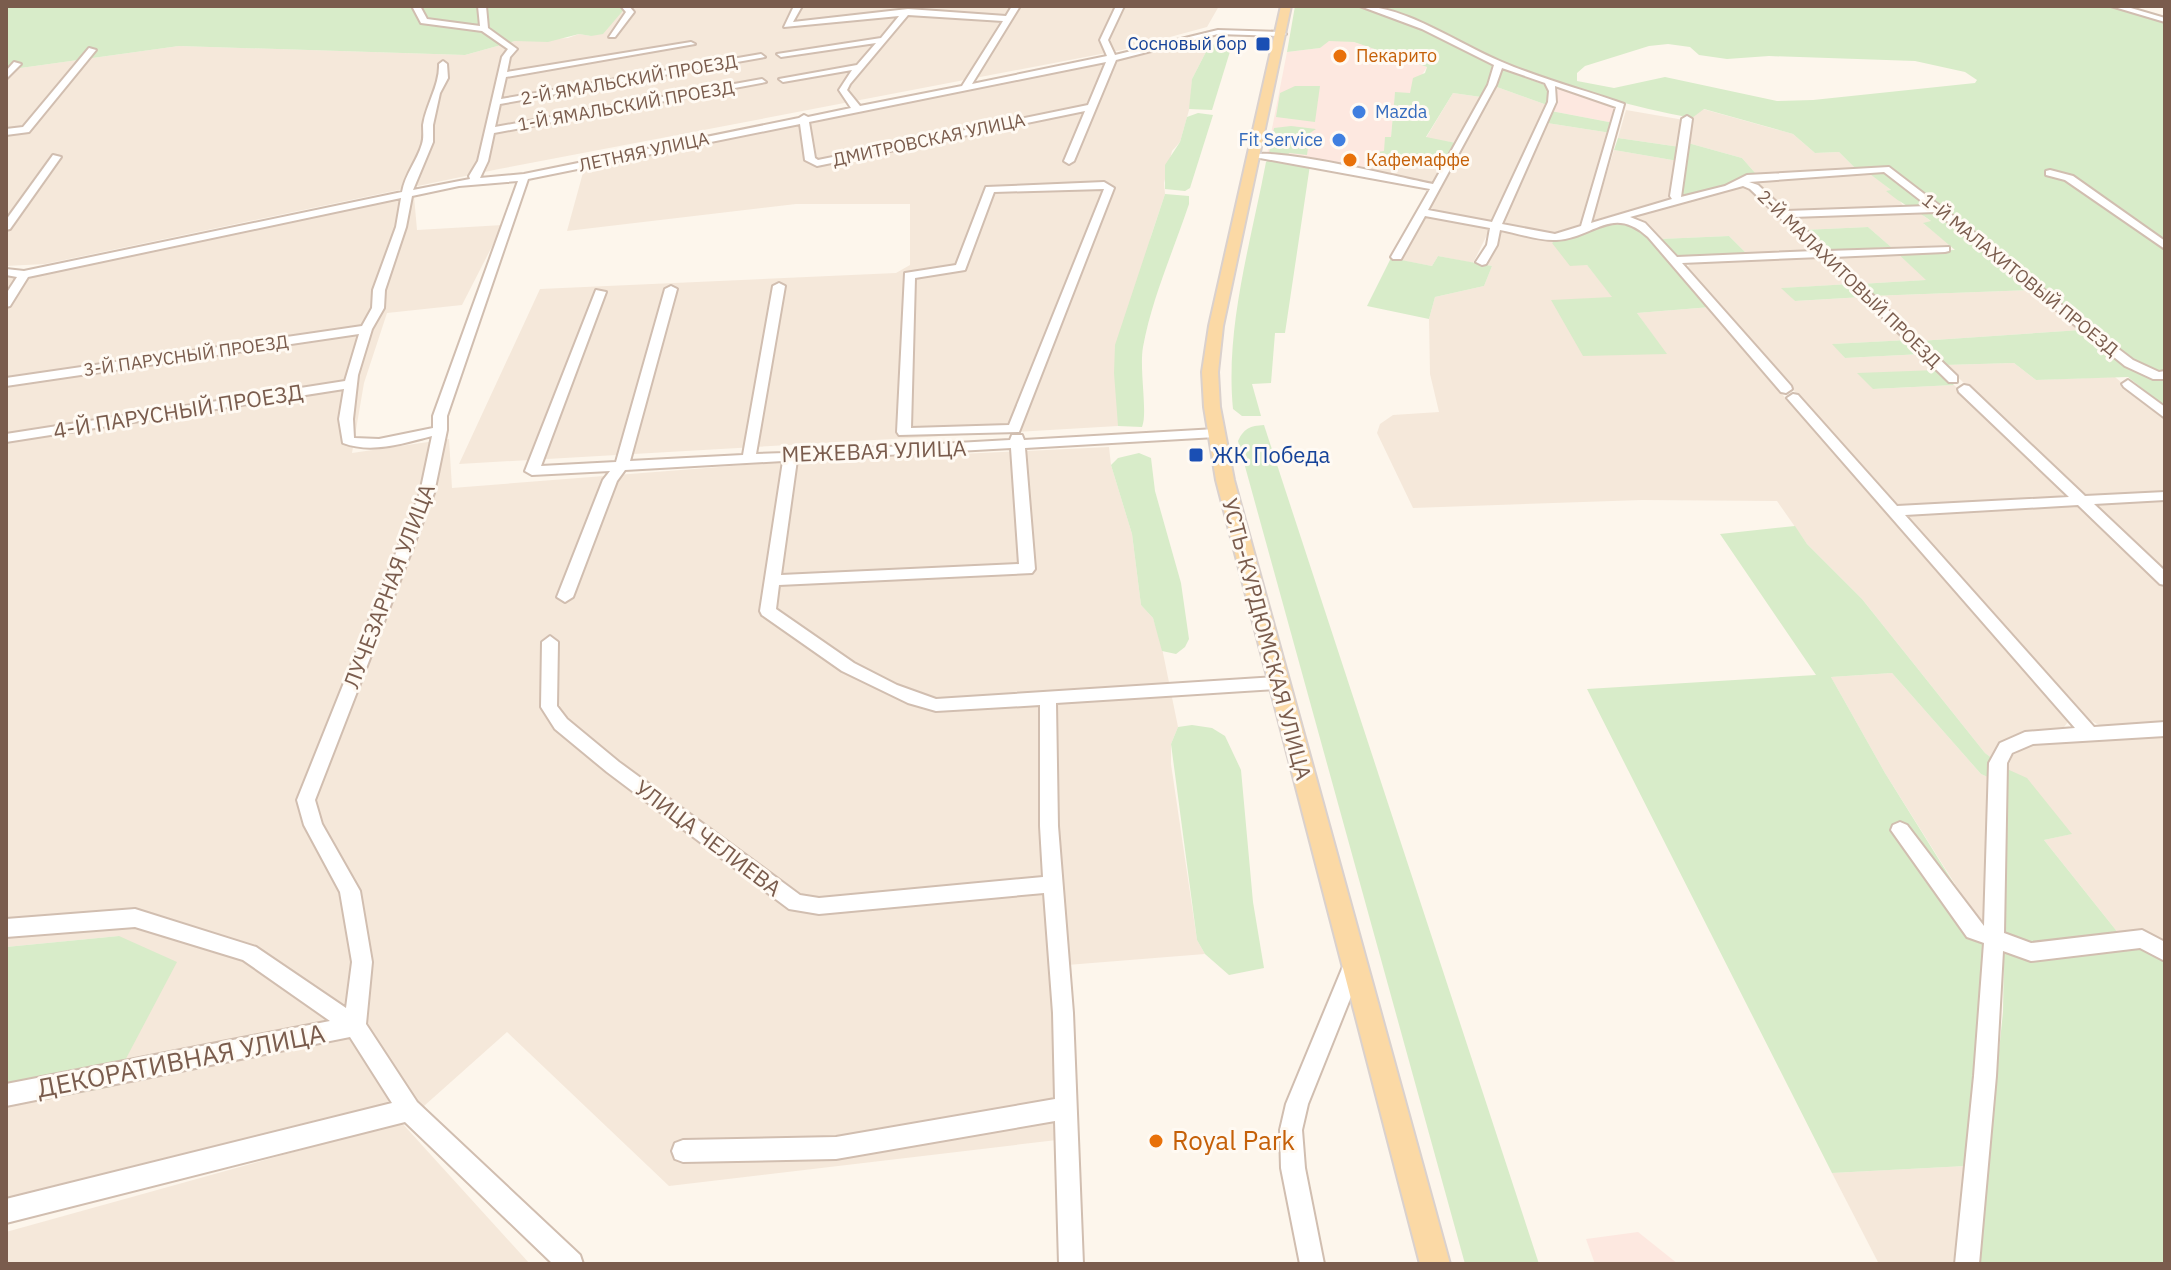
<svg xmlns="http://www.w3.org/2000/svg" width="2171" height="1270" font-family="'IBM Plex Sans',sans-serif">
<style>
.residential{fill:#f5e8da}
.commercial{fill:#fde8e0}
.green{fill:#d8ecc9;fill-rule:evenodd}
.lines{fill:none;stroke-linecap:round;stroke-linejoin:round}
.minor-casing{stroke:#d1beb0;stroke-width:4}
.major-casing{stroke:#dad1cd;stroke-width:4}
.minor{fill:#fff;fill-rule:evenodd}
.major{fill:#fbd9a5;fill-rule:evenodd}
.transit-dot{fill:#1a4fb4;stroke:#fffaf3;stroke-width:3}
.food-dot{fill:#e8710a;stroke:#fffaf3;stroke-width:3}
.shop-dot{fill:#3f7fe0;stroke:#fffaf3;stroke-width:3}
.labels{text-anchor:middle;stroke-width:6;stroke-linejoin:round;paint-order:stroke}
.far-transit-label{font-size:18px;fill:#164399;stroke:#fffaf3;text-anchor:end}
.far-food-label{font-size:18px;fill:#c56008;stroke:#fffaf3;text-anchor:start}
.far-street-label{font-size:18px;fill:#7a5c4d;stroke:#fffaf3}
.far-shop-label{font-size:18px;fill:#366cbe;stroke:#fffaf3;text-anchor:start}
.street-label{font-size:22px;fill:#7a5c4d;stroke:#fffaf3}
.transit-label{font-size:22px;fill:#164399;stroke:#fffaf3;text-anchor:start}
.near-street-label{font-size:26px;fill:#7a5c4d;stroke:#fffaf3}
.near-food-label{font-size:26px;fill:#c56008;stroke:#fffaf3;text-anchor:start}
</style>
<rect width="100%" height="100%" fill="#fdf6ec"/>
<!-- residential -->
<g class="residential">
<polygon points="627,6 1219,6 1207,27 1122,50 499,169 45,264 6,266 6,70 179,46 465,55 515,41 568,38 579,34 591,36"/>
<polygon points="1188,45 1209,46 1192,79 1191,103 1180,142 1172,151 1164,183 1165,194 1151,236 1118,411 1118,426 459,464 540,289 896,273 910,265 910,204 796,204 567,231 584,169 793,122 857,114 967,88 1097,65"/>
<polygon points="1494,86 1547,105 1492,224 1426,210"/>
<polygon points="1453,93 1481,97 1456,143 1426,138"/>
<polygon points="1703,109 1793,134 1815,153 1839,152 1857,170 1756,174 1742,158 1688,143 1692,116"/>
<polygon points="1626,110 1684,120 1680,147 1618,138"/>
<polygon points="1547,123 1611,133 1580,226 1553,235 1502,223"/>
<polygon points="1614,150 1678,161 1671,198 1592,221"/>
<polygon points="1376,156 1387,157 1442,167 1433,182 1423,183 1367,172 1369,162 1375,162"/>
<polygon points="1870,173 1892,191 1905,208 1786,211 1752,183 1759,178"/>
<polygon points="1740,187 1751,189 1815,252 1749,256 1729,236 1660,239 1630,217"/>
<polygon points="414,196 417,230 503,225 462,305 387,313 364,383 352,453 449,439 452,488 770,463 1109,447 1111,465 1132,534 1141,605 1153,618 1161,643 1178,727 1171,744 1171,764 1197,940 1205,954 1067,965 1074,1138 669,1186 507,1032 424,1106 379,1107 6,1202 6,1107 111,1087 119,936 6,947 6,276 35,274"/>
<polygon points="1917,211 1932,222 1924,224 1950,245 1891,247 1868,227 1803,230 1790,216"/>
<polygon points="1423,215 1490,229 1473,263 1438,256 1432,266 1399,260"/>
<polygon points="1499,232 1556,239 1587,265 1613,297 1666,354 1637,313 1711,307 1782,394 2065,714 2068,722 2064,727 2012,736 2000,743 1993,759 1985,753 1862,599 1807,544 1777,501 1642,500 1413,508 1377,433 1380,424 1393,415 1439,412 1430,374 1429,319 1435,297 1484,286 1492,266 1486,265"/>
<polygon points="1896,252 1927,280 1860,284 1833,257"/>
<polygon points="1814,257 1824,260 1850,284 1783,288 1795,301 1863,297 1908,340 1833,344 1845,358 1922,354 1937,370 1873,389 1954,385 2069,494 2069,498 1904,508 1895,506 1686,268 1692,263"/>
<polygon points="2032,290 2082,330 1919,341 1871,296"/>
<polygon points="2014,363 2036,380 2115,377 2165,420 2165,493 2082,495 1945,365"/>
<polygon points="2165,499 2165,723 2101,726 2076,713 1907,520 1911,515"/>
<polygon points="1892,673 1981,774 1992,779 1987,924 1977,919 1885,773 1831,677"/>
<polygon points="2165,736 2165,942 2119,934 2044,840 2071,834 2007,769 2013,755 2036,742"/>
<polygon points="401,1122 530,1264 6,1264 6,1232"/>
<polygon points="1966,1166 1953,1264 1879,1264 1832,1173"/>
</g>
<!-- commercial -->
<g class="commercial">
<polygon points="1329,40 1354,42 1427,67 1410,93 1395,93 1391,137 1384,152 1377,152 1375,162 1369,162 1367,172 1267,154 1287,52 1320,48"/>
<polygon points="1558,88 1619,106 1614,123 1551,111"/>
<polygon points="1638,1232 1678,1264 1595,1264 1586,1239"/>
</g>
<!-- green -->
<g class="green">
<polygon points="6,6 627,6 603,34 591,36 579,34 548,42 515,41 465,55 179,46 6,70"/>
<polygon points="1295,6 1361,6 1437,35 1494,65 1489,84 1481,97 1453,93 1426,137 1456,143 1442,167 1376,156 1377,152 1384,151 1385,137 1391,137 1395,92 1410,93 1413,78 1425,73 1427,67 1354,42 1329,41 1320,48 1287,52"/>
<path d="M1367,6H2113L2151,17L2165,16V372L2153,370L2165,378V407L2128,377L2036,380L2014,363L1945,365L1919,341L2081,330L2032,290L1871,296L1860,284L1926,280L1896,252L1955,250L1923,223L1931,221C1916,210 1901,204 1886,191L1891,190L1870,174L1842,175L1856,169L1839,152L1815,153L1793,134L1704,109L1692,118C1584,99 1486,57 1387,12ZM1668,44L1690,47L1699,55L1727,59L1769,56L1915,61L1965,72L1977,80L1975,83L1813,100L1777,101L1665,77L1614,88L1577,81V73L1585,66L1649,46Z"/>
<polygon points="1221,42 1232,45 1212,110 1189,109 1192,79 1209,46"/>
<polygon points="1503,69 1547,86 1549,90 1547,105 1494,86"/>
<polygon points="1295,86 1320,86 1315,122 1276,117 1280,93"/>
<polygon points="1551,111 1614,123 1611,133 1547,123"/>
<polygon points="1198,113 1213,115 1190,188 1185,191 1165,189 1165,165 1180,142 1187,117"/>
<polygon points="1291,126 1316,129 1310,133 1307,155 1289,153 1288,156 1269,153 1274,128"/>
<polygon points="1618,138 1680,147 1678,161 1614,150"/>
<polygon points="1688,143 1742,158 1756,174 1726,187 1680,197"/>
<path d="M1269,159L1310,165L1285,333H1275L1271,383L1252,384L1261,416H1242L1233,409C1225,327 1251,242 1266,162Z"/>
<path d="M1165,194L1189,196V204C1173,252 1152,298 1143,347C1139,370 1148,413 1142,427L1118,426L1114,373L1115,345Z"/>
<path d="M1620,222L1647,234L1711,307L1637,313L1667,354L1583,356L1551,300L1612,297L1587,265L1570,266L1552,243C1559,237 1609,224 1620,222Z"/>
<polygon points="1868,227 1891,247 1825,251 1803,230"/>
<polygon points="1729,236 1749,256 1679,257 1660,239"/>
<polygon points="1438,256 1492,266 1484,286 1435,297 1429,319 1367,306 1391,258 1432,266"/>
<polygon points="1850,284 1863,297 1795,301 1781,288"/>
<polygon points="1908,340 1922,354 1845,358 1832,344"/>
<polygon points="1937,370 1954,385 1873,389 1857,373"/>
<path d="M1264,425L1539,1264H1465L1238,441C1244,428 1250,426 1264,425Z"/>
<polygon points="1139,453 1151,458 1155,491 1181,583 1189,639 1185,647 1176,654 1162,651 1153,618 1141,605 1132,534 1111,465 1118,458"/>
<polygon points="1795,526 1807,544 1862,599 1985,753 1993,759 1992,779 1981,774 1892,673 1831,677 1885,773 1976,919 1987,924 1985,1008 1966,1166 1832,1173 1587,689 1816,675 1720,534"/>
<polygon points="1192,725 1212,728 1225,736 1241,770 1253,902 1264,968 1229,975 1205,954 1197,940 1171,744 1178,727"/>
<polygon points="2007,769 2027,778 2072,834 2044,840 2119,934 2148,931 2159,943 2165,942 2165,1264 1977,1264 2003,1012"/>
<polygon points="119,936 177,962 111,1087 6,1107 6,947"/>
</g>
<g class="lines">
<!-- minor casing -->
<g class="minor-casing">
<g id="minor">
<path d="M412,6H420L427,19L480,26L478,6H486L488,28L517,49L510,57L507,72L691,42L695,44L506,77L501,99L761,54L765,57L500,104L495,127L762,79L766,82L494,133L488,161L480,178L524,174L799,118L804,115L808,117L851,108L839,90L852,70L783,82L779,79L857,65L876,43L781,57L777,54L881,38L899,16L784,27L794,6H802L793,22L908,9L1006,16L1012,6H1020L972,84L1107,56L1100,40L1116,6H1124L1108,40L1115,55L1218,30L1282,32L1286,34L1282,36L1218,34L1116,60L1074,161L1069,164L1064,161L1085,111L817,166L805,160L800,124L528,179L447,416V430L434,493L315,800L322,824L360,891L372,962L366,1024L417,1102L580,1255L583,1264H553L405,1122L6,1223V1199L392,1103L350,1037L6,1106V1084L330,1021L243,960L135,927L6,937V919L135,909L256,947L346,1008L352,962L340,892L304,825L297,800L420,493L432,436C404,443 372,454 343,443L339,419L344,389L6,442V434L345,381L359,334L6,386V378L362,326L372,308L373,290L396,227L401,198L28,277L10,306L6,307V294L17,277L6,275V269L24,271L402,192C405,174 417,161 422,144C424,138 423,132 423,125C426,104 440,85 439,64L443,61L447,64L448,78L440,93L433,125V142L413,190L470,179L469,176L478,161L502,57L508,49L482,31L421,23ZM908,15L1003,21L962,86L860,106L847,90L850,84ZM1106,62L1088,105L818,160L815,158L809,122ZM518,181L433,416V428L379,439L354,438L353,419L358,375L372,329L384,308L385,290L406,227L412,196L459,186Z"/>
<polygon points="621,6 629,6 634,12 615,37 609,37 626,12"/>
<path d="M1360,6C1406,6 1460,45 1502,62C1541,79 1584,90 1624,104L1591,223L1672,199L1670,196L1682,119L1687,116L1692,119L1681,197L1725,186L1747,175L1889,167L2008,258L2065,308L2133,360L2159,372L2165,371V379H2153L2125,366L1936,212L1792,217L1827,251L1949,247V251L1945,252L1833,257L1957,376V382H1949L1821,257L1682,263L1791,386L1792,389L1786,393L1781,392L1648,237C1612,204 1594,238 1556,240C1539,241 1517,233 1500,230L1497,245L1486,264L1482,265L1476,262L1487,245L1490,228L1425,216L1401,259H1393L1391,257L1430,189L1249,156C1268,145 1403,178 1433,184L1488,85L1494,65L1422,29ZM1502,68L1545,83L1549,91L1548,102L1492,222L1428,210L1496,85ZM1555,86L1616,107L1581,226L1555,234L1502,224L1556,102ZM1884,172L1928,206L1786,211L1758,185L1749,182ZM1743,186L1750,189L1815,251L1677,257L1645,223L1630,217Z"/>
<polygon points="2111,6 2124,6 2165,18 2165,22"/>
<polygon points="89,48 96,50 29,132 6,135 6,129 23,127"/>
<polygon points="14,62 21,64 6,79 6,71"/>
<polygon points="53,155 61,157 10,229 6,230 6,220"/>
<polygon points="2050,170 2073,176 2165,241 2165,249 2065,180 2046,175 2046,171"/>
<path d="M1104,182L1114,188L1019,432L899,435L897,432L905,273L956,265L986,187ZM1104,189L1009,425L911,428L915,278L965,270L994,192Z"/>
<path d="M779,283L785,286L756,454L785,453L791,450L797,452L1010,440L1012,435H1022L1024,440L1216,429L1223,433L1216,437L1025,448L1035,569L1032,573L779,585L776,609L854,663L897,685L936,699L1277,677L1283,679L1285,683L1283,687L1277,689L1056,703L1058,826L1073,1013L1083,1264H1059L1055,1121L836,1159L683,1162L675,1159L672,1151L675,1143L683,1140L836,1137L1055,1099L1053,1013L1044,893L819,914L789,909L607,772L555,729L541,707L542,642L550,636L558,642L557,706L567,719L619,762L800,895L819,898L1043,877L1040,826V705L936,711L908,703L842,671L762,615L760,611L783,461L625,470L617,481L573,597L565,602L557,597L603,480L610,471L532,475L525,471L596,290L606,292L541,466L616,462L665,289L671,286L677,289L630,461L743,455L773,286ZM1011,448L1019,564L781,575L797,460Z"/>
<polygon points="2128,380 2165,407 2165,418 2124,387 2122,384"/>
<polygon points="1964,385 1969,386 2085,496 2165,492 2165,500 2094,504 2165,571 2165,585 2160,584 2078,505 1905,515 2094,727 2165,722 2165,736 2033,744 2012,753 2007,763 2004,933 2031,943 2142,930 2165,942 2165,961 2140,948 2031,961 2003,951 1996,1076 1979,1264 1955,1264 1974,1076 1984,943 1967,937 1891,830 1893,825 1900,822 1907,825 1984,926 1989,763 2000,743 2025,732 2075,728 1787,398 1793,394 1798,395 1897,506 2069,497 1959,392 1958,389"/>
<polygon points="1354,955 1361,958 1364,964 1308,1104 1302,1130 1305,1168 1324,1264 1300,1264 1281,1168 1280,1130 1286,1104 1344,964 1347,958"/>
</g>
</g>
<!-- major casing -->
<g class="major-casing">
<polygon id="major" points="1281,6 1291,6 1223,326 1218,372 1220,407 1234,480 1450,1264 1420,1264 1216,480 1204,407 1202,372 1209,326"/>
</g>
<!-- minor -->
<use href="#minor" class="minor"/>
<!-- major -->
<use href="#major" class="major"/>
</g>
<!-- markers -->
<g class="transit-dot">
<rect x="1255" y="36" width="16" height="16" rx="4"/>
<rect x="1188" y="447" width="16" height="16" rx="4"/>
</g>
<g class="food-dot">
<circle cx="1340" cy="56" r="8"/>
<circle cx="1350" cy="160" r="8"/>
<circle cx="1156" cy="1141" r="8"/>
</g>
<g class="shop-dot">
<circle cx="1359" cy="112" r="8"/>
<circle cx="1339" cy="140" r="8"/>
</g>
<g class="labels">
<!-- far-transit labels -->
<g class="far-transit-label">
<text x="1247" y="50">Сосновый бор</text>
</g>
<!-- far-food labels -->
<g class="far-food-label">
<text x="1356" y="62">Пекарито</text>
<text x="1366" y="166">Кафемаффе</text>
</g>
<!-- far-street labels -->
<g class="far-street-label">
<text transform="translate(629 80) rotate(-10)" y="6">2-Й ЯМАЛЬСКИЙ ПРОЕЗД</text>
<text transform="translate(626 106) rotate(-10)" y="6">1-Й ЯМАЛЬСКИЙ ПРОЕЗД</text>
<text transform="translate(929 140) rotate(-12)" y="6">ДМИТРОВСКАЯ УЛИЦА</text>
<text transform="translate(644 152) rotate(-12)" y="6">ЛЕТНЯЯ УЛИЦА</text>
<text transform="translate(2020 275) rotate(39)" y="6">1-Й МАЛАХИТОВЫЙ ПРОЕЗД</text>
<text transform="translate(1849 279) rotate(44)" y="6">2-Й МАЛАХИТОВЫЙ ПРОЕЗД</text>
<text transform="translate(186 356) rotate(-8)" y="6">3-Й ПАРУСНЫЙ ПРОЕЗД</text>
</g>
<!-- far-shop labels -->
<g class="far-shop-label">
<text x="1375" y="118">Mazda</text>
<text x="1323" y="146" text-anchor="end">Fit Service</text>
</g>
<!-- street labels -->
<g class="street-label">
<text transform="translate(178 411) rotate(-9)" y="8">4-Й ПАРУСНЫЙ ПРОЕЗД</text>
<text transform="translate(874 451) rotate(-2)" y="8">МЕЖЕВАЯ УЛИЦА</text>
<text transform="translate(389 586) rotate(-69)" y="8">ЛУЧЕЗАРНАЯ УЛИЦА</text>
<text transform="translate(1267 639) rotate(75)" y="8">УСТЬ-КУРДЮМСКАЯ УЛИЦА</text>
<text transform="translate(708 838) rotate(37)" y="8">УЛИЦА ЧЕЛИЕВА</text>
</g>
<!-- transit labels -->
<g class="transit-label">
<text x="1212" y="463">ЖК Победа</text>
</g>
<!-- near-street labels -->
<g class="near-street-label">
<text transform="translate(181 1061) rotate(-11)" y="9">ДЕКОРАТИВНАЯ УЛИЦА</text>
</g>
<!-- near-food labels -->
<g class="near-food-label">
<text x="1172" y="1150">Royal Park</text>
</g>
</g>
<!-- border -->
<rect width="2171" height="1270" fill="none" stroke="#7a5c4d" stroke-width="16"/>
</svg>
